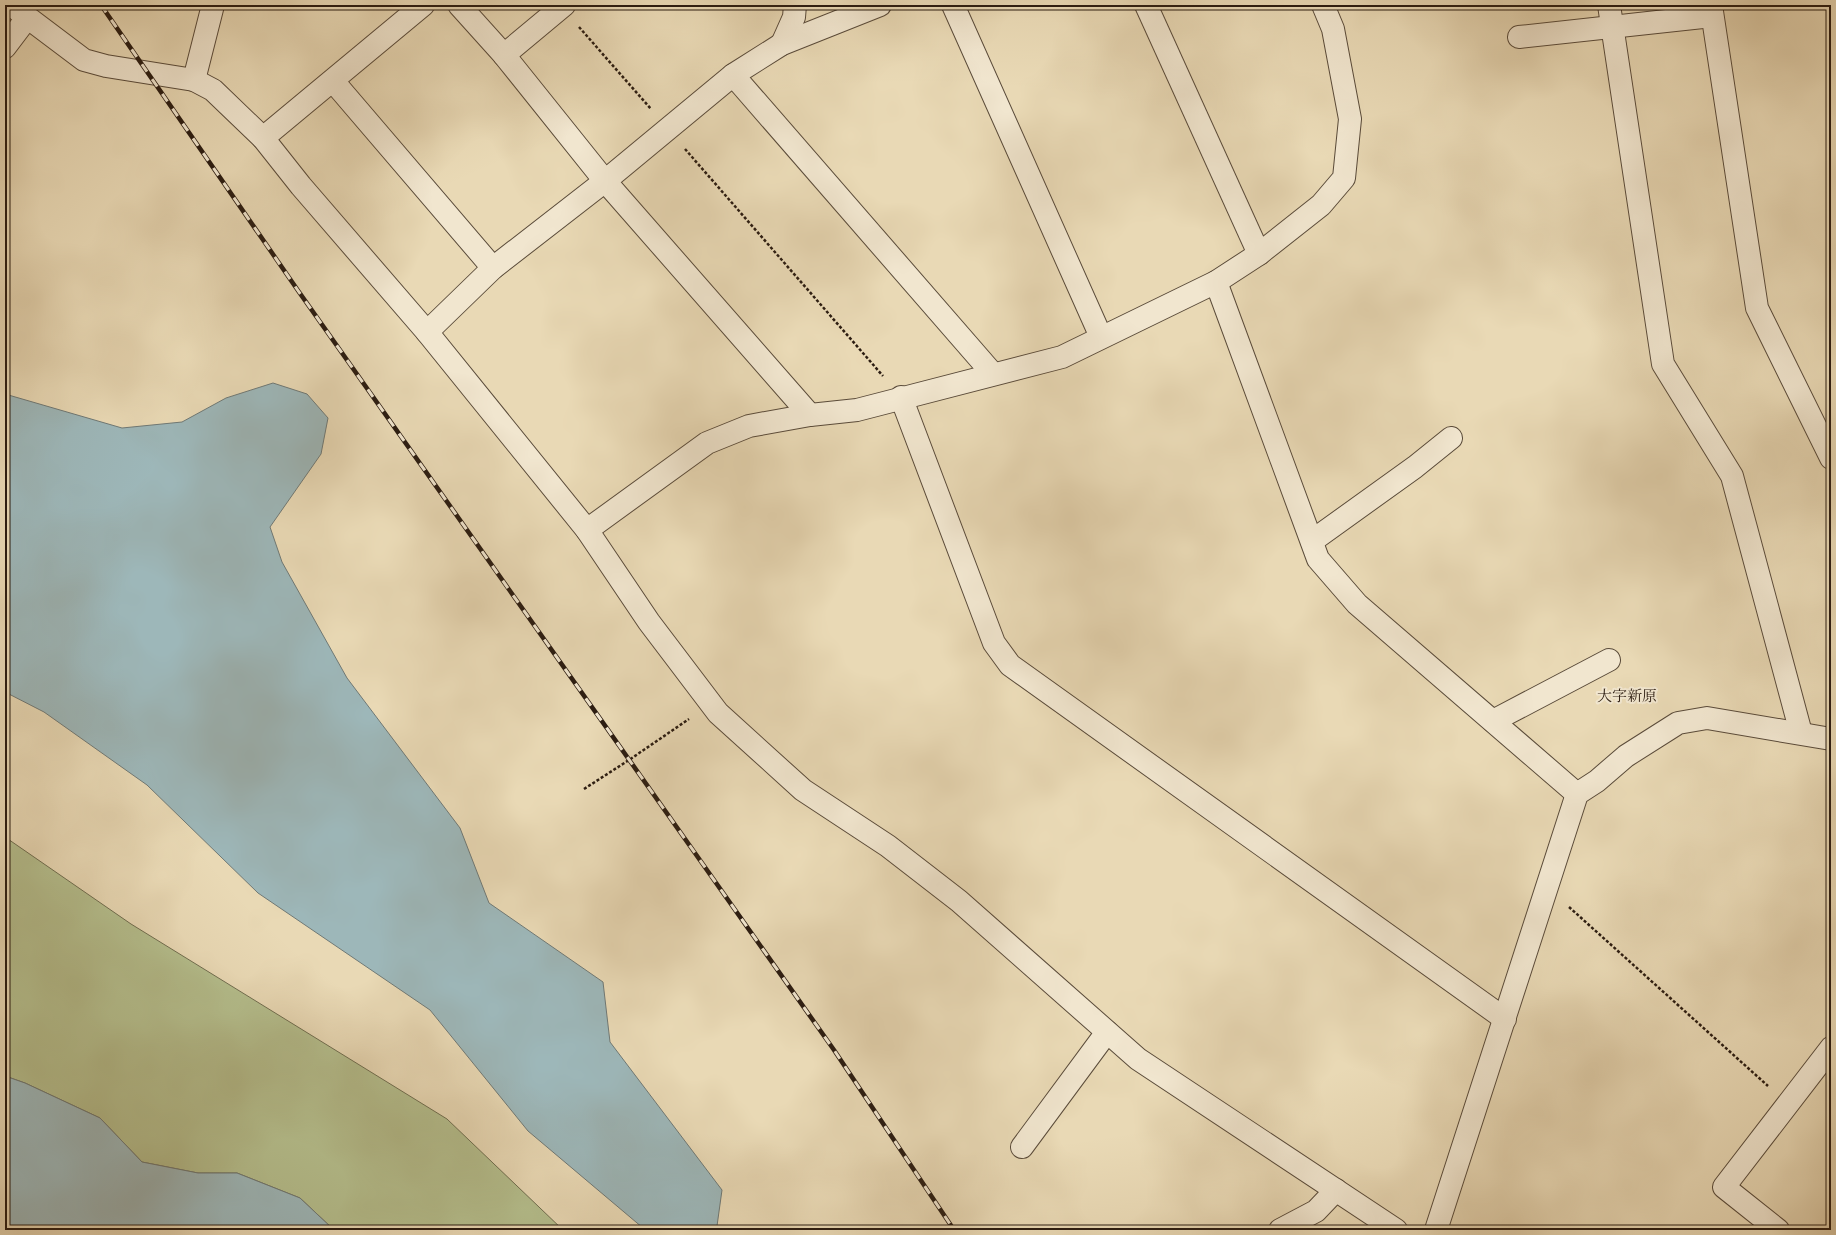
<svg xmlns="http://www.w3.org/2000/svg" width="1836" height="1235" font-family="'Gentium Book Plus','Noto Serif JP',serif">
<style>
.green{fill:#b5bf8e;stroke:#706e50}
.water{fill:#9db7b9;stroke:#6f7976}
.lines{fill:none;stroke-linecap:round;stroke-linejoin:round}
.street-casing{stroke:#5a4b3a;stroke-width:24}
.path{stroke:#2b1c11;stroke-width:2.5;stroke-dasharray:3 2;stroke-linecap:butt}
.street{stroke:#f1e6cf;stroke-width:22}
.rail-casing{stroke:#2b1c11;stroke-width:4.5}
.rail{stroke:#f1e6cf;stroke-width:3;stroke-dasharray:9;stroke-linecap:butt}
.labels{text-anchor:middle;stroke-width:4;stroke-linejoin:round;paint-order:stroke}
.quarter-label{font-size:15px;fill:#2b1c11;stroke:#f1e6cf}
</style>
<rect width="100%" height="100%" fill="#e9d9b5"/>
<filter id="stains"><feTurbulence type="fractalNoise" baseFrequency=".005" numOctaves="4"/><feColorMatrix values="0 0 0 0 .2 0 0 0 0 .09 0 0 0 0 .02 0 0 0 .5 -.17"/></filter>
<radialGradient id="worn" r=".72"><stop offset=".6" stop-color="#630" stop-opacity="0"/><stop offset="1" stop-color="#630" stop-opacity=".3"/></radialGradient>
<!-- green -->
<polygon class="green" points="5,837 131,924 447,1119 563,1230 334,1230 300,1198 237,1173 198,1173 142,1162 100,1118 25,1083 5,1076"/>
<!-- water -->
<g class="water">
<polygon points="273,383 307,394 328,418 321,454 270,527 282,562 347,678 460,828 489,903 603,982 610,1042 722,1190 717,1226 711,1230 653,1230 643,1228 528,1131 430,1010 258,893 147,785 44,712 5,692 5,394 122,428 182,422 226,398"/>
<polygon points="5,1076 25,1083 100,1118 142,1162 198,1173 237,1173 300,1198 334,1230 5,1230"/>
</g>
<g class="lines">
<!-- street casing -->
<g class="street-casing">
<g id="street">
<polyline points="11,5 84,60 106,66 194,80 213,90 263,138 301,186 427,332 587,530 649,622 718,713 803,790 888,846 959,901 1138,1059 1396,1230"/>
<polyline points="459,5 504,55 605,181 810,415"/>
<polyline points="953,5 1101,337"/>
<polyline points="1146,5 1259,254"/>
<polyline points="1609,5 1663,364 1732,476 1801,733"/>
<polyline points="1711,5 1757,308 1831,458"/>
<polyline points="1519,37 1712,16"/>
<polyline points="782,44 794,17 795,5"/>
<polyline points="5,47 27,18"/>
<polyline points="504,55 564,5"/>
<polyline points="733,75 993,374"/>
<polyline points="194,80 213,5"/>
<polyline points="333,81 493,268"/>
<polyline points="263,138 423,5"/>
<polyline points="1216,282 1318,559 1357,604 1577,794"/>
<polyline points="427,332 493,268 605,181 733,75 782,44 880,5"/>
<polyline points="901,397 994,643 1010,665 1505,1019"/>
<polyline points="587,530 707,443 749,426 810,415 857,410 1062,357 1216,282 1259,254 1321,205 1344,178 1350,119 1333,29 1323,5"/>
<polyline points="1312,541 1415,467 1451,438"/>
<polyline points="1493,721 1609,660"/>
<polyline points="1022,1147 1107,1032"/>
<polyline points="1280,1230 1316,1211 1336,1190"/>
<polyline points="1436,1230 1577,794 1597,781 1626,756 1678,723 1707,718 1831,739"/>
<polyline points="1778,1230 1724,1187 1831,1048"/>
</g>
</g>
<!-- path -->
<g class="path">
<polyline points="579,27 651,109"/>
<polyline points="685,149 883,376"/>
<polyline points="584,789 629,760 689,719"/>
<polyline points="1569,907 1768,1086"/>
</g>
<!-- street -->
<use href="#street" class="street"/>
<!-- rail casing -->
<g class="rail-casing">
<polyline id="rail" points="101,5 299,292 834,1050 954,1230"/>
</g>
<!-- rail -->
<use href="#rail" class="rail"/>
</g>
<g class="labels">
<!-- quarter labels -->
<g class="quarter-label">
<text x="1627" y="701">大字新原</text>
</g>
</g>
<!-- margin -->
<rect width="1836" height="1235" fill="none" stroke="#e9d9b5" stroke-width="20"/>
<rect x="6" y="6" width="1824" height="1223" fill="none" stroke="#2b1c11" stroke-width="2"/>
<rect x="10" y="10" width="1816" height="1215" fill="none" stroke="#2b1c11"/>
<rect width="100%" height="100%" filter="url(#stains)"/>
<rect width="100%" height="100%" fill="url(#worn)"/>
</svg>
